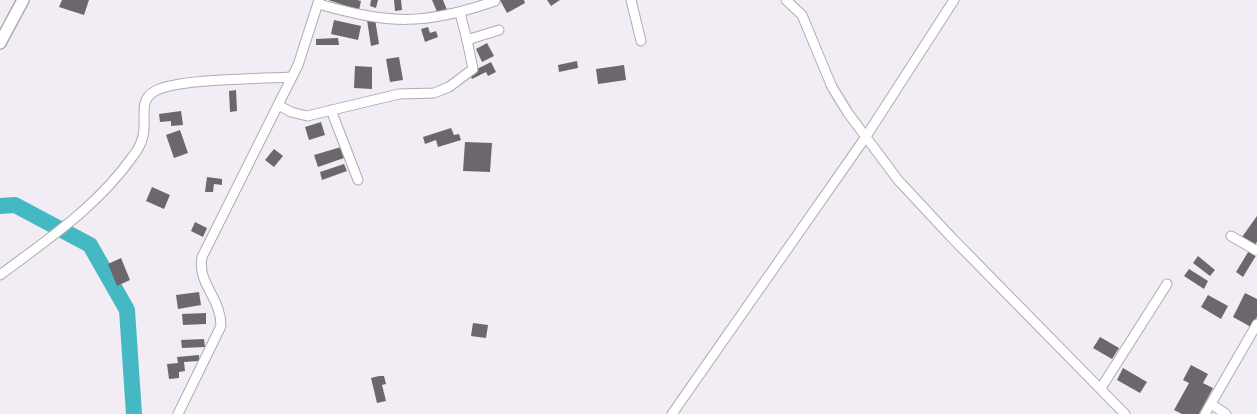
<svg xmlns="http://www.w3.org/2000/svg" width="1257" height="414" font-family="Commissioner,sans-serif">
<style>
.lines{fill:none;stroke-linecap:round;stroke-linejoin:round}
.river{stroke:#44b9c3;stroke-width:16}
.building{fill:#6c676d}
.minor-casing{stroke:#b0abb2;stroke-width:11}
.secondary-casing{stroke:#b0abb2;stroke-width:14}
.minor{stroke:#fff;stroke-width:9}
.secondary{stroke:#fff;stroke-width:11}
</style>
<rect width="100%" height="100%" fill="#f2edf4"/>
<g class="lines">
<!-- river -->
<polyline class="river" points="0,206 15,205 90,245 127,310 134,414"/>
</g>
<!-- building -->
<g class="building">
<polygon points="62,0 89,0 84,15 59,7"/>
<polygon points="328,0 357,0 361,1 359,10"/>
<polygon points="371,0 378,0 376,8 370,6"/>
<polygon points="394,0 401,0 402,10 395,11"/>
<polygon points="432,0 443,0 447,10 438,14"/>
<polygon points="500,0 524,0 525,3 507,13"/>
<polygon points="547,0 560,0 551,6"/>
<polygon points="375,19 379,44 371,46 367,20"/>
<polygon points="334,20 361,26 358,40 331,34"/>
<polygon points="428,27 430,33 436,31 438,37 425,42 421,29"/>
<polygon points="338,38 339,45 316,45 316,39"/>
<polygon points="487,43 494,56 482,62 476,49"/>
<polygon points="399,57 403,80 390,82 386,59"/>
<polygon points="577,61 578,68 559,72 558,65"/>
<polygon points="491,62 496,72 488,76 486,72 472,79 469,73"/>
<polygon points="624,65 626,80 598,84 596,69"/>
<polygon points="355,66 372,67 372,89 354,88"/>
<polygon points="236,90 237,111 230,112 229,91"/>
<polygon points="181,111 183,125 171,126 171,121 160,122 159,114"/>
<polygon points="321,122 325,135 309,140 305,127"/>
<polygon points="451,128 454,135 459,134 461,140 438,147 436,140 425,144 423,137"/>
<polygon points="180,130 188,153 174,158 166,135"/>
<polygon points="465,142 492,143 490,172 463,171"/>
<polygon points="341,147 344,158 318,167 314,155"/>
<polygon points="274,149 283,156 274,167 265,160"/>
<polygon points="344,164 347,171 322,180 320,172"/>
<polygon points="207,177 222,179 222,185 214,184 213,192 205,192"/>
<polygon points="152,187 170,195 164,209 146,201"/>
<polygon points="1257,216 1257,242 1254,246 1242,237"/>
<polygon points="195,222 207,228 203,237 191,231"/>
<polygon points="1250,249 1257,254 1243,277 1236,272"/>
<polygon points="1198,256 1215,270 1210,276 1193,263"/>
<polygon points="121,258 130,280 117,286 108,264"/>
<polygon points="1189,269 1208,281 1204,289 1184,276"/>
<polygon points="199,292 201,305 178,309 176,295"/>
<polygon points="1245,293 1257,299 1257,317 1251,327 1233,317"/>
<polygon points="1208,295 1228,306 1221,319 1201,307"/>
<polygon points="206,313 206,324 183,325 182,314"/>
<polygon points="473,323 488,325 486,338 471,336"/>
<polygon points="1100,337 1119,348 1112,359 1093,348"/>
<polygon points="204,339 205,347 182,348 181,340"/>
<polygon points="199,355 199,361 184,362 185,371 179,372 179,378 169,379 167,364 178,363 177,357"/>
<polygon points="1191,365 1208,374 1203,383 1213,388 1199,414 1182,414 1174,410 1189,383 1183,380"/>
<polygon points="1123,368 1147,382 1140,393 1117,380"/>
<polygon points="379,376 384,376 386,384 382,385 386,401 377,403 371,378"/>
</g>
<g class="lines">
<!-- minor casing -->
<g class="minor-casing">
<g id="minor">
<polyline points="631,0 641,41"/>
<polyline points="786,0 802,15 832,87 848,113 898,180 953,239 1125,414"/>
<path d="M318,4C390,24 423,26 495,1"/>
<polyline points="460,13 467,40 499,30"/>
<polyline points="278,105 291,112 307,116 399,94 434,93 449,87 473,69 467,40"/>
<polyline points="331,110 358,180"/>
<polyline points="1231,236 1257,251"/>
<path d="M0,275C48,239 98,206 133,156C139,149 144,138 144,128C145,114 140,99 155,91C179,78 262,79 292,77"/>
<polyline points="1101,388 1167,284"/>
<polyline points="1211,404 1226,414"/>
<path d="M178,414L221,326C221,297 197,284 202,257L298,65L319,0"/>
<polyline points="672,414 865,138 954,0"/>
<polyline points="1205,414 1257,324"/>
</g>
</g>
<!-- secondary casing -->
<g class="secondary-casing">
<polyline id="secondary" points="0,43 23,0"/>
</g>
<!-- minor -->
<use href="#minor" class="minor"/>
<!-- secondary -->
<use href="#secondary" class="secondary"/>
</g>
</svg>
